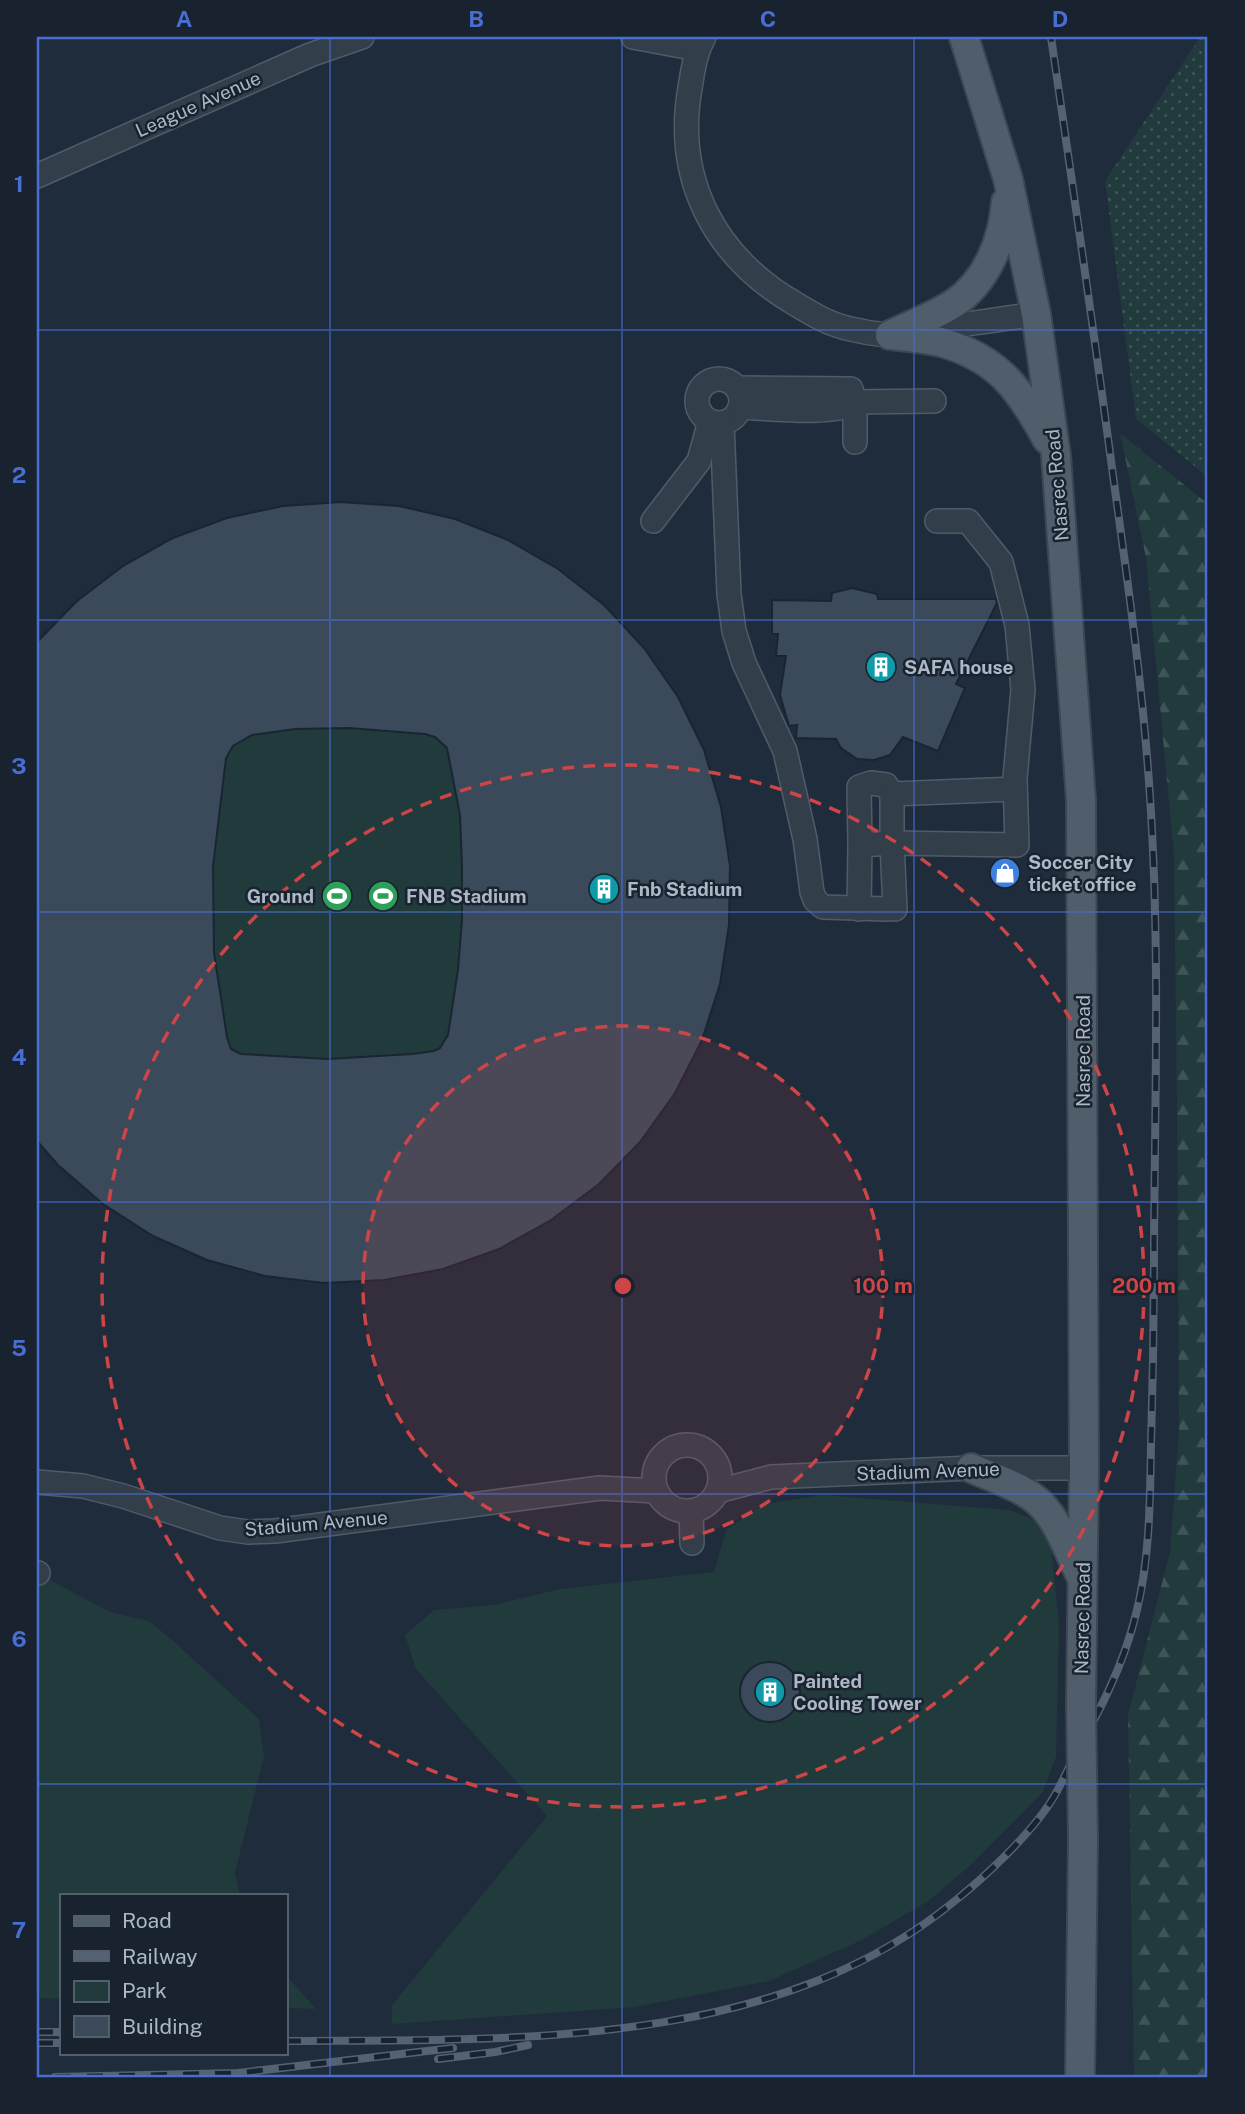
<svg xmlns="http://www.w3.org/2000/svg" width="1245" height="2114" font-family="'Public Sans',sans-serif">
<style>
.grass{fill:url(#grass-dots)}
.forest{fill:url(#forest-firs)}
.park{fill:#213a3c}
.building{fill:#3a4a5b;stroke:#1a2532;stroke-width:2;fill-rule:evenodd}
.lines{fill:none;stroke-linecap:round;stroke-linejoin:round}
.minor-casing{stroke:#505b69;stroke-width:26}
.major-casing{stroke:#3c4754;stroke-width:32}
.minor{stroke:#333e4b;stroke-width:23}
.major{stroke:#505d6b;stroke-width:28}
.rail-casing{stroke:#546273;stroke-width:8}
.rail{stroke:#18232f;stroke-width:5;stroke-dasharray:16;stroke-linecap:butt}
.major-bridge-casing{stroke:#3c4754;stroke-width:32;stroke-linecap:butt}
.major-bridge{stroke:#505d6b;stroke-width:28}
.grid{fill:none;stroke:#486ed3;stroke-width:2;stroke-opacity:0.55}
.ring{fill:none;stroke:#ce4548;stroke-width:3.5;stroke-dasharray:12 9}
.labels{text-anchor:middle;stroke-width:5;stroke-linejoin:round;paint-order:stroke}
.street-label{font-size:19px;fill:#adb8c7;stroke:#18232f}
.poi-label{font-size:19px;font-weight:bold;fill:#adb8c7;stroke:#18232f;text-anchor:start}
.centre{fill:#ce4548;stroke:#18232f;stroke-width:3.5}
.ring-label{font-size:21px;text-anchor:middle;font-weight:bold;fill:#ce4548;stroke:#18232f;stroke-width:5;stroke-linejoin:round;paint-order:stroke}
.neatline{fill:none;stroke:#486ed3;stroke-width:2.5}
.grid-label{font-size:23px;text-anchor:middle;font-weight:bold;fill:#486ed3}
</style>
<defs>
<pattern id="grass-dots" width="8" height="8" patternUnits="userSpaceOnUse" patternTransform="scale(1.75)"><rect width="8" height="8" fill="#213a3c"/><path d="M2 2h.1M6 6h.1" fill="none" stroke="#3f5457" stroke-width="1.8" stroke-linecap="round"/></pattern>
<pattern id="forest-firs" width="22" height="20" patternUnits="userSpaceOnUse" patternTransform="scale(1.75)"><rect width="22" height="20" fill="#213a3c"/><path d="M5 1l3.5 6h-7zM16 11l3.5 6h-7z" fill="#3f5457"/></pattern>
</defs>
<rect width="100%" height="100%" fill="#1f2c3b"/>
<!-- grass -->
<polygon class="grass" points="1200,37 1208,37 1208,477 1136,419 1105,181"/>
<!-- forest -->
<polygon class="forest" points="1120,433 1208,504 1208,2077 1134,2077 1128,1715 1170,1552 1179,1430 1177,1110 1174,855 1146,558"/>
<!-- park -->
<g class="park">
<path d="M341,502C359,503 378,503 396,506C411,508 427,515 441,520C464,526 488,531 509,541C525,548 542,558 557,568C599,596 634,633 662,674C794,865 726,1127 523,1236C456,1272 377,1289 302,1280C198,1268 105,1221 37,1141V642C50,628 64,612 78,600C137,550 206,518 282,506C301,503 322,503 341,502Z"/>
<polygon points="823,1495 1010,1510 1037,1521 1051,1543 1059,1626 1056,1757 1043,1792 972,1864 930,1900 862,1940 769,1981 635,2007 392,2024 392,2005 547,1816 416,1669 405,1635 434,1610 494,1605 560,1589 714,1572 726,1530 764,1504"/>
<polygon points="37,1573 110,1612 149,1621 171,1639 259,1719 264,1756 235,1873 240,1895 61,1895 61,1999 37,1998"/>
<polygon points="285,1974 316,2009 285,2008"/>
</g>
<!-- building -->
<g class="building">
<path d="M341,502L399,506L455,519L508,540L558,569L604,605L644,648L678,697L704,750L721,807L730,866L729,925L720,984L702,1040L675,1093L640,1142L599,1184L551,1220L499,1249L443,1269L384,1280L324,1283L265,1276L207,1260L153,1236L103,1204L58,1165L37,1141V642L77,601L123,566L173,538L227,518L283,506ZM349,728L425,734L435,737L447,748L460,815L462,866V920L458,970L448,1035L440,1048L434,1051L412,1054L328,1059L241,1054L231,1049L227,1037L214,953L213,867L226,758L233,746L252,735L295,729Z"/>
<polygon points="852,588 877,594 878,599 996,599 997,603 956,684 965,688 938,751 903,737 890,755 874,760 857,759 841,748 836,739 796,738 797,725 789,726 780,695 786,656 776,656 778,634 772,634 772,600 831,601 832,593"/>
<circle cx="770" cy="1692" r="30"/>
</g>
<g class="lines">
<!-- minor casing -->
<g class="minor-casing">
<g id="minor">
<polyline points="633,37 697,49"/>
<path d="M704,37C695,53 693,70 690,88C674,179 714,256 794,303C812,314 830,325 851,329C863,332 876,334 888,335C904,335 921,331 936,328C969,324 1003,319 1036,314"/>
<polyline points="37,176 310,55 362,37"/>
<circle cx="719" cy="401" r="22"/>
<polyline points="737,388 851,389 855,402 855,442"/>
<path d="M740,407C764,408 839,416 855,402L934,401"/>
<polyline points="722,423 729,594 734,631 744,663 785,751 805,839 812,892 815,900 823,907 887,909"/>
<polyline points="653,521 699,461 710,421"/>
<polyline points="860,845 859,787 871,783 886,785 892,794"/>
<polyline points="859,909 860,845 892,843 892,794 1015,789"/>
<polyline points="895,909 892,843 1017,845 1015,778 1023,690 1017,625 1001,562 968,521 937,521"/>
<circle cx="687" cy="1478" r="33"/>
<polyline points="37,1482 83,1486 123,1496 220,1528 248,1532 275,1531 600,1488 656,1491"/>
<polyline points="718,1491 771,1477 971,1468 1084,1468"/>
<polyline points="691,1511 692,1543"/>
<polyline points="37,1573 38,1573"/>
</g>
</g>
<!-- major casing -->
<g class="major-casing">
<g id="major">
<polyline points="964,37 1008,179 1036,314 1056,456 1081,800 1084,1468 1081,1704"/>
<path d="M890,335C907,337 927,338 944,343C1000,360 1020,390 1047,439"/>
<path d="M890,335C911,325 934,316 953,304C987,282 1003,240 1006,202"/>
<path d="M971,1468C991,1477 1017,1485 1035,1499C1057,1516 1067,1549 1080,1574"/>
<polyline points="1080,2077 1083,1840"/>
</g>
</g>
<!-- minor -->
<use href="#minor" class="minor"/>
<!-- major -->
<use href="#major" class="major"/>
<!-- rail casing -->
<g class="rail-casing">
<g id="rail">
<polyline points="37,2032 61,2032"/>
<path d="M285,2041C510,2039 772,2051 956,1900C986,1876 1027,1837 1048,1806C1058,1792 1065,1775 1073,1759C1099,1712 1123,1667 1136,1614C1150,1559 1150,1501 1151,1444C1153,1378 1154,1312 1154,1246C1155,1096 1160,946 1150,797C1143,687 1127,577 1112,468C1093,324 1072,181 1051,37"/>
<polyline points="37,2043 61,2043"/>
<polyline points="438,2059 495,2052 528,2045"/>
<polyline points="55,2077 238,2073 453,2048"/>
</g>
</g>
<!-- rail -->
<use href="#rail" class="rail"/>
<!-- major-bridge casing -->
<g class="major-bridge-casing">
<polyline id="major-bridge" points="1081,1704 1083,1840"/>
</g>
<!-- major-bridge -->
<use href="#major-bridge" class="major-bridge"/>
</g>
<!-- grid -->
<path class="grid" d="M330,37V2077M622,37V2077M914,37V2077M37,330H1208M37,620H1208M37,912H1208M37,1202H1208M37,1494H1208M37,1784H1208"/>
<!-- distance rings -->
<circle cx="623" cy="1286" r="260" fill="#ce4548" fill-opacity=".12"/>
<g class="ring">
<circle cx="623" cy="1286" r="260"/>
<circle cx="623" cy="1286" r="521"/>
</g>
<!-- icons -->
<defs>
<g id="building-disc" transform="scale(1.575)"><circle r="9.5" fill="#0f9aa8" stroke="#18232f"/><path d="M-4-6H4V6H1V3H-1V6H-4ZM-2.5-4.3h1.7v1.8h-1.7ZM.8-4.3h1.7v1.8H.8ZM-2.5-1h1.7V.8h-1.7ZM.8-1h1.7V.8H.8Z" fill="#fff"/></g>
<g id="shop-disc" transform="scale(1.575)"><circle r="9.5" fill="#3f7fe0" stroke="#18232f"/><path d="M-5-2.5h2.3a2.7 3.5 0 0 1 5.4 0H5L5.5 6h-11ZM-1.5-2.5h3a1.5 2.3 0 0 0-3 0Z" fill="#fff"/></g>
<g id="stadium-disc" transform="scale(1.575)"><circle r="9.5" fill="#2e9e5b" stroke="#18232f"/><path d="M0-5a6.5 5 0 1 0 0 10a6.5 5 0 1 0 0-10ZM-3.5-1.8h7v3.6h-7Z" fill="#fff"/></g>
</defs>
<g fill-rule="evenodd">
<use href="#building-disc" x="881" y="667"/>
<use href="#shop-disc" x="1005" y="873"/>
<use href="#building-disc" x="604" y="889"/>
<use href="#stadium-disc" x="337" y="896"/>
<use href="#stadium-disc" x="383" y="896"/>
<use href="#building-disc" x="770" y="1692"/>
</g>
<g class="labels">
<!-- street labels -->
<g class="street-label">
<text transform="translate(198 104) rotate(-24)" y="7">League Avenue</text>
<text transform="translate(1057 485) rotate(-95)" y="7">Nasrec Road</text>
<text transform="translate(1083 1051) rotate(-90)" y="7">Nasrec Road</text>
<text transform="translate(928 1471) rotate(-2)" y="7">Stadium Avenue</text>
<text transform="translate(316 1523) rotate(-5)" y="7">Stadium Avenue</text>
<text transform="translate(1082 1618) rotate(-89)" y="7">Nasrec Road</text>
</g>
<!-- poi labels -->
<g class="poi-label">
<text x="904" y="674">SAFA house</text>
<text x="1028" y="869">Soccer City<tspan x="1028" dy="22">ticket office</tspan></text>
<text x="627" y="896">Fnb Stadium</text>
<text x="314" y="903" text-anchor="end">Ground</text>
<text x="406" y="903">FNB Stadium</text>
<text x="793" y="1688">Painted<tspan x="793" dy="22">Cooling Tower</tspan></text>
</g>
</g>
<circle cx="623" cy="1286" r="10" class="centre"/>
<g class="ring-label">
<text x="883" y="1293">100 m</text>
<text x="1144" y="1293">200 m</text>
</g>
<!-- border -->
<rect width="1245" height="2114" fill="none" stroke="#18232f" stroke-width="77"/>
<!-- legend -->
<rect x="60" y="1894" width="228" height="161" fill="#18232f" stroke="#545f6c" stroke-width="2"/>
<rect x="74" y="1916" width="35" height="10" fill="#505d6b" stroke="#545f6c" stroke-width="2"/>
<text x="122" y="1928" font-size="21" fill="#adb8c7">Road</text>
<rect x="74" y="1951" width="35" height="10" fill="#546273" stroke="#545f6c" stroke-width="2"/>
<text x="122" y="1964" font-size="21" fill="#adb8c7">Railway</text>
<rect x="74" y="1981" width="35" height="21" fill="#213a3c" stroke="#545f6c" stroke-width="2"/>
<text x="122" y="1998" font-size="21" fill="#adb8c7">Park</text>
<rect x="74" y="2016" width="35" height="21" fill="#3a4a5b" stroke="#545f6c" stroke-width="2"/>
<text x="122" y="2034" font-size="21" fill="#adb8c7">Building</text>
<rect x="38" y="38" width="1168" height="2038" class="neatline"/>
<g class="grid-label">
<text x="184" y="27">A</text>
<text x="476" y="27">B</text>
<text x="768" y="27">C</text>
<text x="1060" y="27">D</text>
<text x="19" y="192">1</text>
<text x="19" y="483">2</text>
<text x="19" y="774">3</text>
<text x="19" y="1065">4</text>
<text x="19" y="1356">5</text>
<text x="19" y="1647">6</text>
<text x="19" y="1938">7</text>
</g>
</svg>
